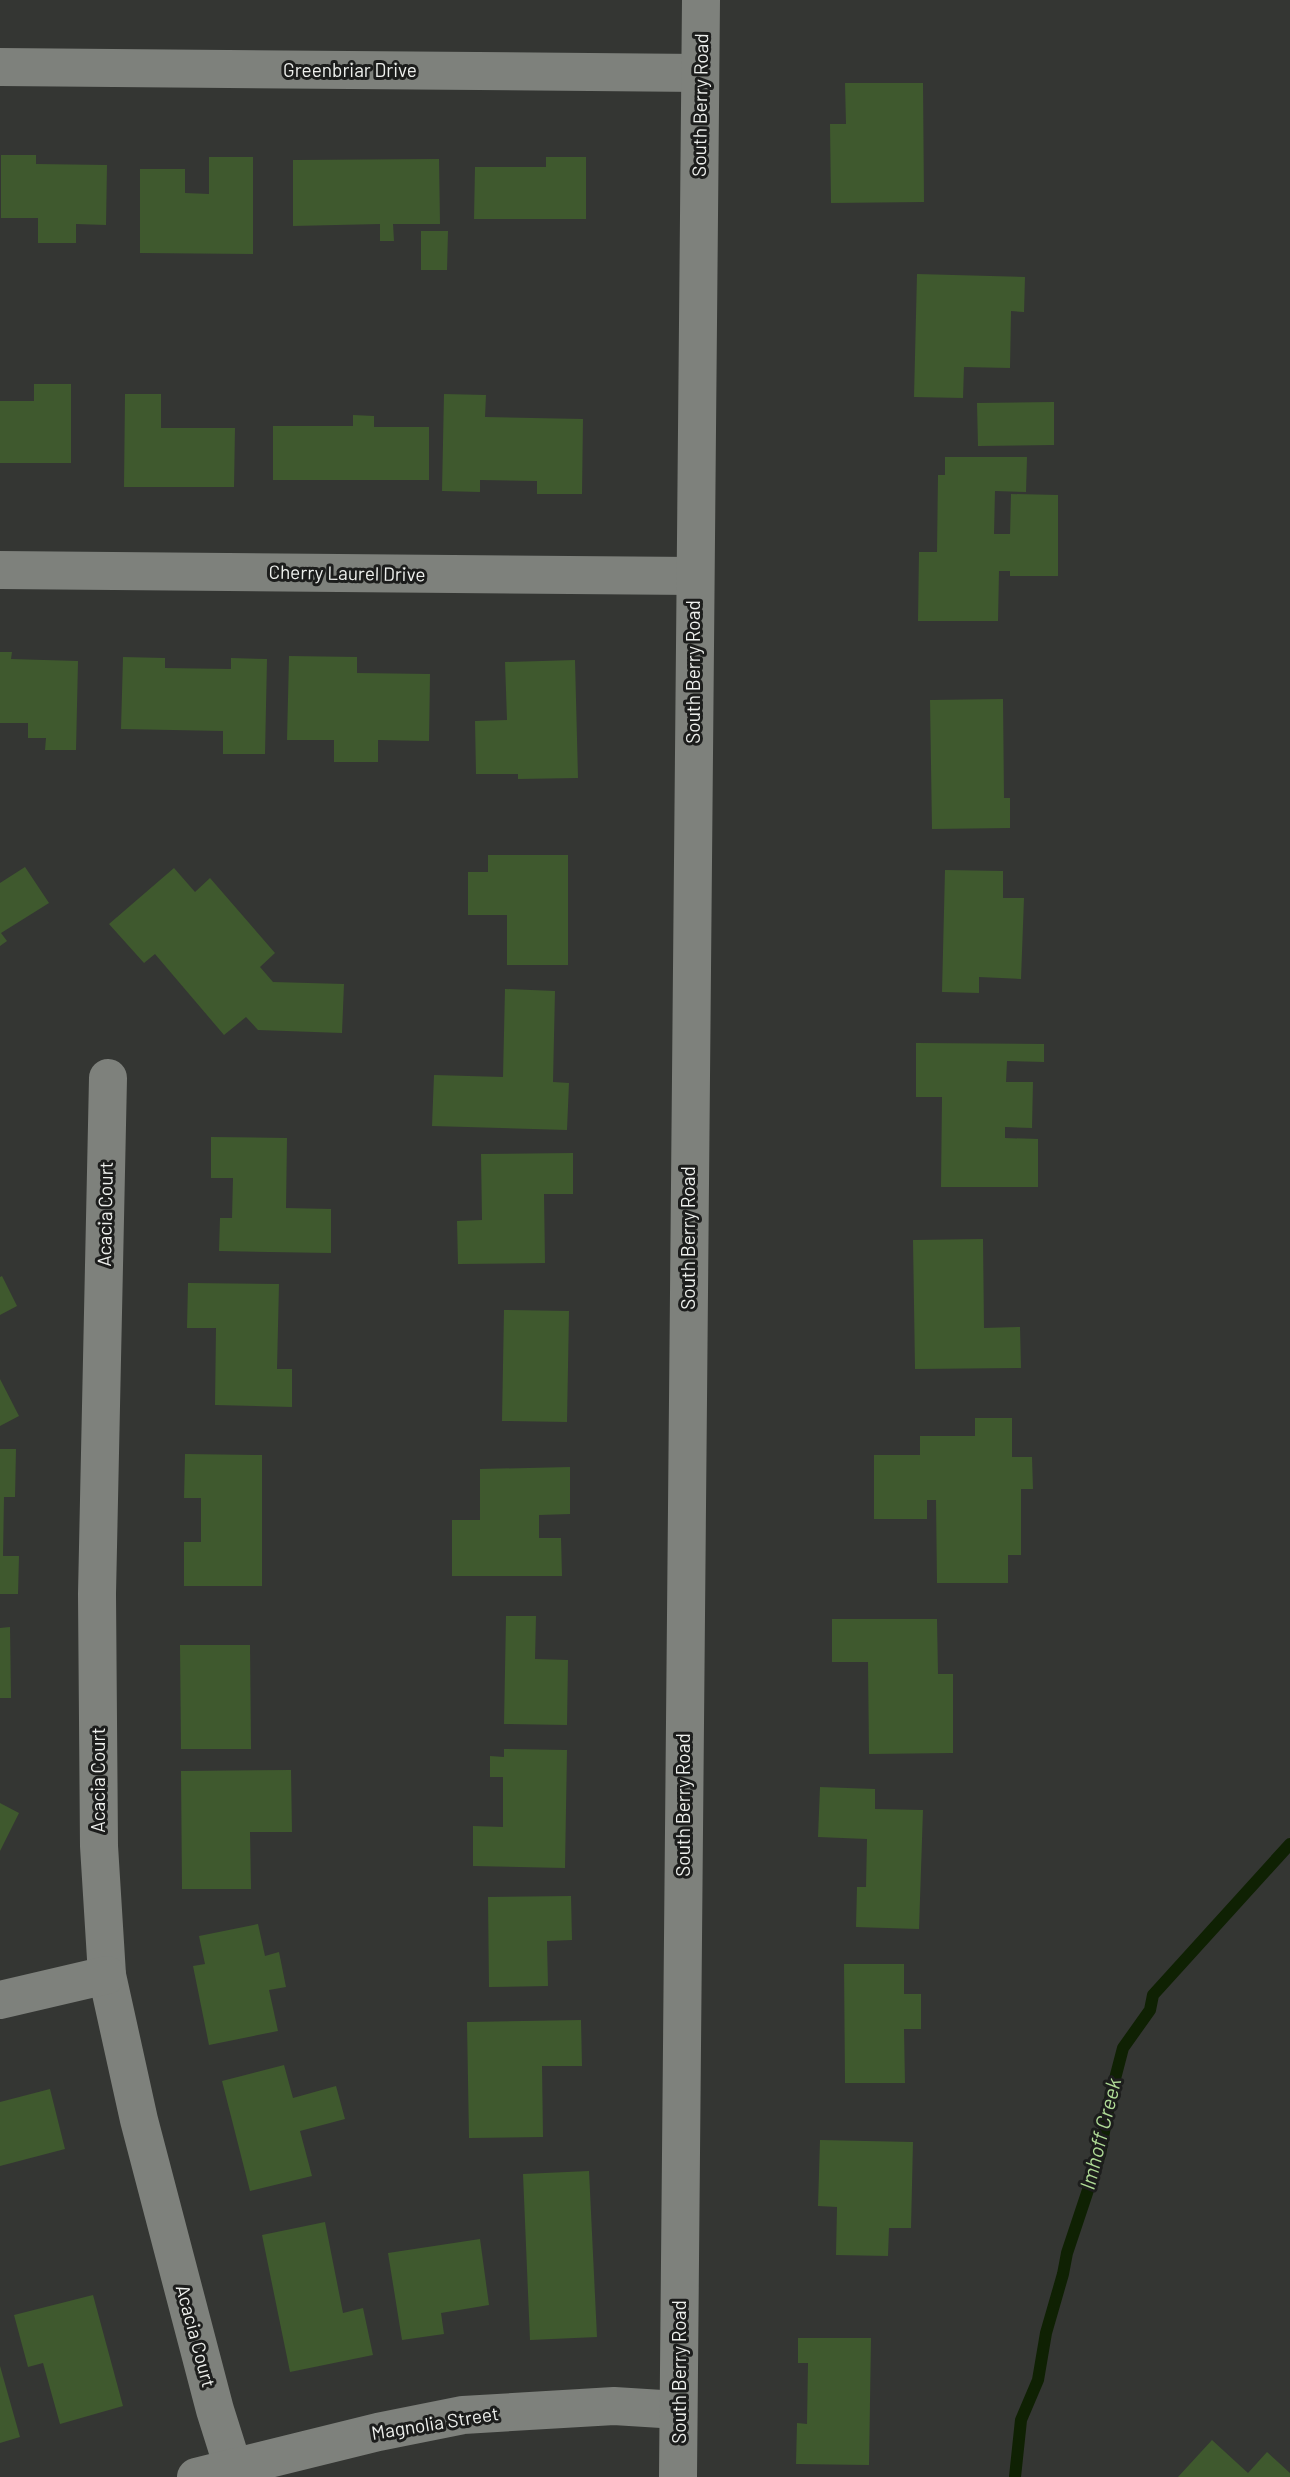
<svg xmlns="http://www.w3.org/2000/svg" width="1290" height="2477" font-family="Barlow,sans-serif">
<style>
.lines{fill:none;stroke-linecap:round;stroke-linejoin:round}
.stream{stroke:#0f2103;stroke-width:12}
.building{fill:#3f592e}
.minor{stroke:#7e817c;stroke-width:38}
.labels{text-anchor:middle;stroke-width:6;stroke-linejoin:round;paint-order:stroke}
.street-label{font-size:19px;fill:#eef0ed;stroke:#1c1d1c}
.water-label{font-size:21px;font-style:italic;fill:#afdb96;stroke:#1c1d1c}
</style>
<rect width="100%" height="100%" fill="#343633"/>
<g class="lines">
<!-- stream -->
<polyline class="stream" points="1015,2477 1021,2420 1038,2380 1046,2333 1063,2274 1067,2253 1100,2154 1111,2094 1123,2048 1150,2010 1153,1995 1290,1844"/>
</g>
<!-- building -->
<g class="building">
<polygon points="845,83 923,83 924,202 831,203 830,124 846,124"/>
<polygon points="1,155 36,155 36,164 107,165 106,225 76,224 76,243 38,243 38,218 1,218"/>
<polygon points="209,157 253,157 253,254 140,253 140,169 185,169 185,193 209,194"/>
<polygon points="546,157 586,157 586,219 474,219 475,167 546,167"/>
<polygon points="439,159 440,224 393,224 394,241 380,241 380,224 293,226 293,160"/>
<polygon points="421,231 448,231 447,270 421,270"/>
<polygon points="917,274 1025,277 1024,312 1011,311 1010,368 964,367 963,398 914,397"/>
<polygon points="34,384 71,384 71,463 0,463 0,401 34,401"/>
<polygon points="125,394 161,394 161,428 235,428 234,487 124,487"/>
<polygon points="444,394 486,395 485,417 583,419 582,494 537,494 537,481 480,480 480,492 442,491"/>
<polygon points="1054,402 1054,445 978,446 977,403"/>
<polygon points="353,415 374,416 374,427 429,427 429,480 273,480 273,426 353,426"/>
<polygon points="945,457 1027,457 1026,492 995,491 994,534 1010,534 1011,494 1058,495 1058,576 1010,576 1010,571 999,571 998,621 918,621 919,552 937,552 938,475 945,475"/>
<polygon points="0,652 12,652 11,659 78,661 76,750 45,750 46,738 28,738 28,723 0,723"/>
<polygon points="289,656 357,657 357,673 430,674 429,741 378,740 378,762 334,762 334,740 287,740"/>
<polygon points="123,657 165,658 165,668 231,669 231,658 267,659 265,754 223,754 223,731 121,729"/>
<polygon points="575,660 578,778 518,779 518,774 476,774 475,721 507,720 505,662"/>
<polygon points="1003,699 1004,798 1010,798 1010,828 932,829 930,700"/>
<polygon points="488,855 568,855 568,965 507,965 507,915 468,915 468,872 488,872"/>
<polygon points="25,867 49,903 1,933 7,941 0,946 0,883"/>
<polygon points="174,868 195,892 210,878 275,953 260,967 273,982 344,984 342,1033 258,1030 246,1017 224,1035 155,954 144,963 109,924"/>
<polygon points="945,870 1003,871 1003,898 1024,898 1021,979 979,977 979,993 942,992"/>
<polygon points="505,989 555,991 553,1082 569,1083 567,1130 432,1126 434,1075 503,1077"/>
<polygon points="916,1043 1044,1044 1044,1062 1007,1061 1006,1082 1033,1082 1032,1128 1005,1127 1005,1138 1038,1139 1038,1187 941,1187 942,1097 916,1097"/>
<polygon points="211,1137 287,1138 286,1208 331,1209 331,1253 219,1251 220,1218 232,1218 233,1178 211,1178"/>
<polygon points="573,1153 573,1194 544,1194 545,1263 458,1264 457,1221 482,1220 481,1154"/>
<polygon points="983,1239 984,1328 1020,1327 1021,1368 915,1369 913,1240"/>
<polygon points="2,1276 17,1306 0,1315 0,1277"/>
<polygon points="188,1283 279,1284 277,1369 292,1369 292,1407 215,1405 216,1328 187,1328"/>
<polygon points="504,1310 569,1311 567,1422 502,1421"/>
<polygon points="0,1379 19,1416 0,1426"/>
<polygon points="975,1418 1012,1418 1012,1457 1032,1457 1033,1489 1021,1489 1021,1555 1008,1555 1008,1583 937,1583 936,1500 927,1500 927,1519 874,1519 874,1455 920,1455 920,1436 975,1436"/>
<polygon points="0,1449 16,1449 15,1497 4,1497 3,1556 19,1556 18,1594 0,1594"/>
<polygon points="185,1454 262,1455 262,1586 184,1586 184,1542 201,1542 201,1498 184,1498"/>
<polygon points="570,1467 570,1514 539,1515 539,1538 561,1538 562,1576 452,1576 452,1520 480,1520 480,1469"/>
<polygon points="506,1616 536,1616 535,1659 568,1660 567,1725 504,1724"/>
<polygon points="832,1619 937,1619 938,1674 953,1674 953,1753 869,1754 868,1662 832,1662"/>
<polygon points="10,1627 11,1698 0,1698 0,1628"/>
<polygon points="180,1645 250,1645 251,1749 181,1749"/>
<polygon points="504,1749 567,1750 565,1868 473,1866 473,1826 503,1827 503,1777 490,1777 490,1756 504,1757"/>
<polygon points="291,1770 292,1832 250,1832 251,1889 182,1889 181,1771"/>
<polygon points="820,1787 875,1789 875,1809 923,1810 919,1929 856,1927 857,1887 866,1887 867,1839 818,1837"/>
<polygon points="0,1803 19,1813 0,1851"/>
<polygon points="571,1896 572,1940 547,1941 548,1986 489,1987 488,1897"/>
<polygon points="258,1924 265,1956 279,1952 286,1987 269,1990 278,2031 209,2045 193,1966 205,1964 199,1936"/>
<polygon points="844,1964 904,1964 904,1994 921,1994 921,2029 904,2029 905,2083 845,2083"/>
<polygon points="581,2020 582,2066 542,2066 543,2137 469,2138 467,2022"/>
<polygon points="284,2065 293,2098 336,2086 345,2119 300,2131 312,2176 250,2191 222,2081"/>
<polygon points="50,2089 65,2149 0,2166 0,2102"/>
<polygon points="820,2140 913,2142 911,2228 889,2228 888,2256 836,2255 837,2207 818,2206"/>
<polygon points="589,2171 597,2337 530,2340 523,2174"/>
<polygon points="325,2222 343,2313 363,2308 373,2355 290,2372 262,2235"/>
<polygon points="480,2239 489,2305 441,2313 444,2334 402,2340 388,2253"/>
<polygon points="93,2295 123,2406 60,2424 43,2363 28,2367 14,2315"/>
<polygon points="798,2338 871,2338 869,2465 796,2464 797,2423 807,2424 808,2363 798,2363"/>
<polygon points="0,2366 20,2437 0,2443"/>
<polygon points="1212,2440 1248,2473 1267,2452 1290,2473 1290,2477 1178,2477"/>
</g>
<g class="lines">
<!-- minor -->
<g class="minor">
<polyline points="0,67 700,73"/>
<polyline points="0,570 694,576"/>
<polyline points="108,1078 97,1594 99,1846 107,1975 139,2120 215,2410 233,2467"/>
<polyline points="0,2000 107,1975"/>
<polyline points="196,2477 378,2432 463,2415 614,2406 678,2410"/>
<polyline points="678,2477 701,0"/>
</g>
</g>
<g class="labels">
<!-- street labels -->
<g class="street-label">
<text x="350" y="77">Greenbriar Drive</text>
<text transform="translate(700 105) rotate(-89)" y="7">South Berry Road</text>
<text transform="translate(347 573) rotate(1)" y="7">Cherry Laurel Drive</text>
<text transform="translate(693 672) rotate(-90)" y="7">South Berry Road</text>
<text transform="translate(105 1214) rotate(-89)" y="7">Acacia Court</text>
<text transform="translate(688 1238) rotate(-90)" y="7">South Berry Road</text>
<text transform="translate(98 1780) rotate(-90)" y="7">Acacia Court</text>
<text transform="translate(683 1805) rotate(-90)" y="7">South Berry Road</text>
<text transform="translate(196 2336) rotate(75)" y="7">Acacia Court</text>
<text transform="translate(679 2372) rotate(-90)" y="7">South Berry Road</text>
<text transform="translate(435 2423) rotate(-9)" y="7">Magnolia Street</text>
</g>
<!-- water labels -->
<g class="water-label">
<text transform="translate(1101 2134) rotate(-76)" y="7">Imhoff Creek</text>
</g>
</g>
</svg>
